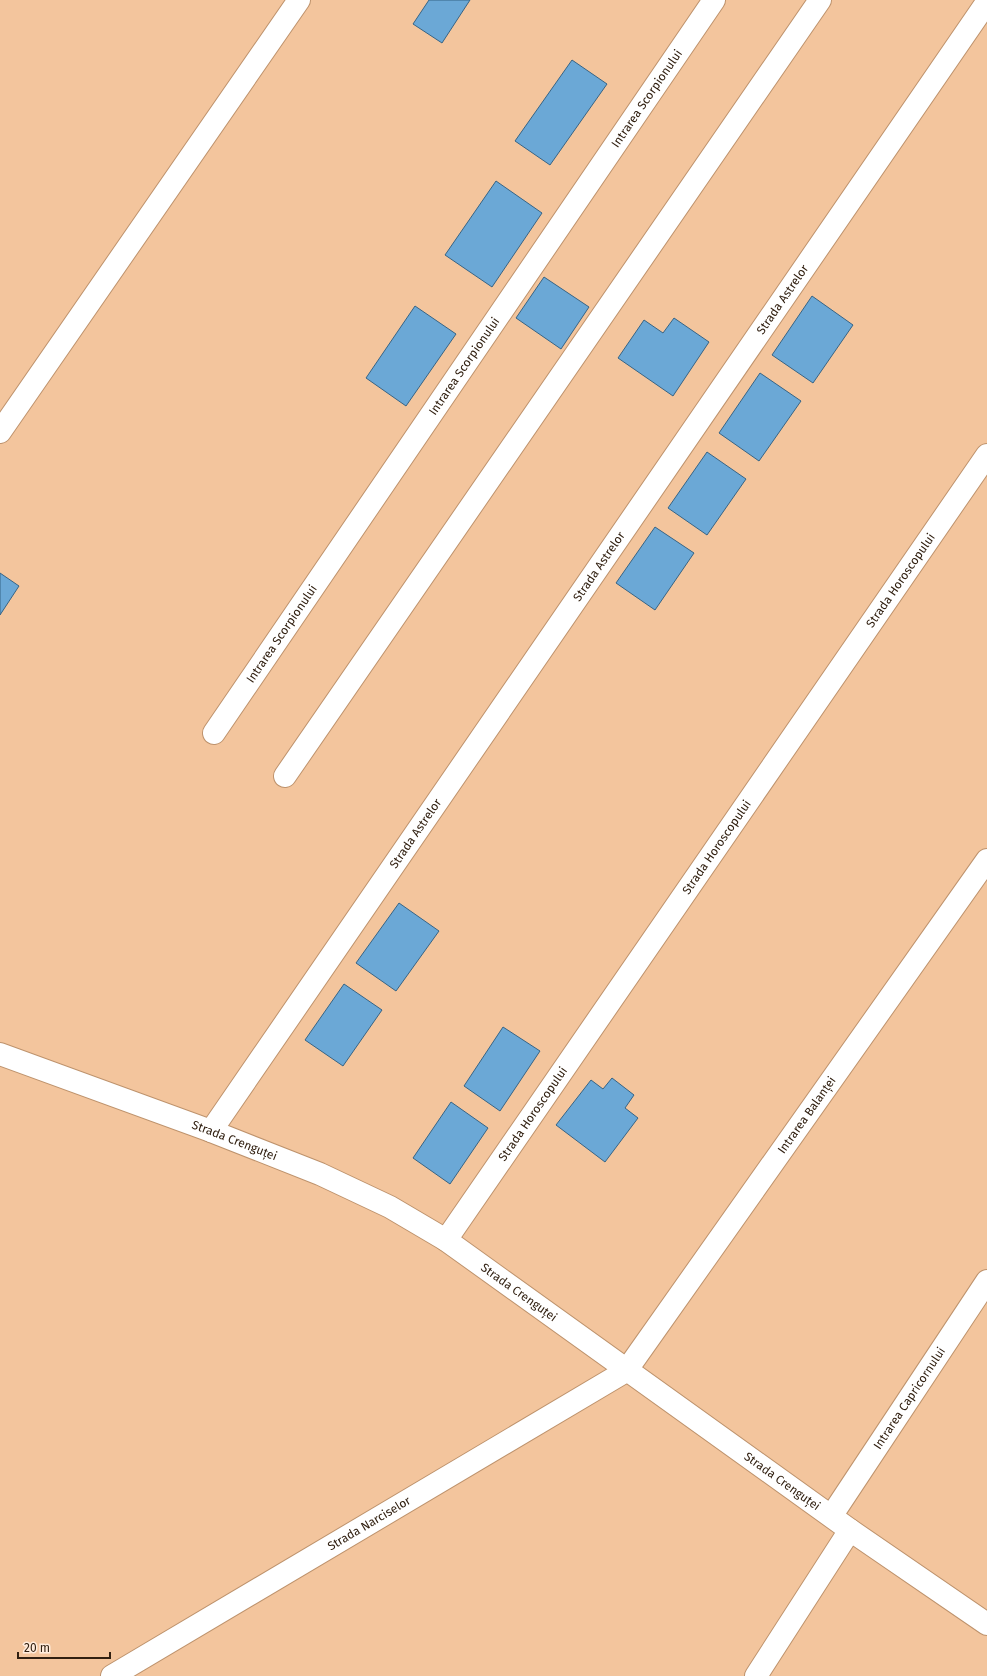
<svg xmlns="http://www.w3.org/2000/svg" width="987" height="1676" font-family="'Fira Sans',sans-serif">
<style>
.building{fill:#6ba8d6;stroke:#376485}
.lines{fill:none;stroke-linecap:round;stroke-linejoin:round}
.minor-casing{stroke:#be936d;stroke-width:24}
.minor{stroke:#fff;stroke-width:22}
.labels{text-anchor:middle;stroke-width:4;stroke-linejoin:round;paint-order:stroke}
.street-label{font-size:12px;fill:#312011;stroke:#ffecdc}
</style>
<rect width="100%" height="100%" fill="#f3c59d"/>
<!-- building -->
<g class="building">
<polygon points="429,0 470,0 442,43 413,24"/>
<polygon points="572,60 607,84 550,165 515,141"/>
<polygon points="496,181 542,213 492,287 445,255"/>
<polygon points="544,277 589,307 561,349 516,318"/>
<polygon points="812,296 853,325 813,383 772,355"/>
<polygon points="415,306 456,334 406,406 366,378"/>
<polygon points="674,318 709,342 673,396 618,358 644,320 663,333"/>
<polygon points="760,373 801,401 759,461 719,433"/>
<polygon points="707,452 746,479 707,535 668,508"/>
<polygon points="655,527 694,553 655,610 616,583"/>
<polygon points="0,573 19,586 0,615"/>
<polygon points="399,903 439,931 396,991 356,963"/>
<polygon points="344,984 382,1010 343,1066 305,1040"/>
<polygon points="503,1027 540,1051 500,1111 464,1086"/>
<polygon points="612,1078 634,1095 625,1108 638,1118 605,1162 556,1125 591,1080 603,1089"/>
<polygon points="451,1102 488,1128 450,1184 413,1158"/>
</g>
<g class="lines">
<!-- minor casing -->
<g class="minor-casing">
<g id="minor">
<polyline points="0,432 299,0"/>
<path id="s1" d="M214,733L714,0"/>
<polyline points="285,776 820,0"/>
<path id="s2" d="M0,1054L211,1131L320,1174L390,1207L446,1240L850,1530L987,1624"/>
<path id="s3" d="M211,1131L987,2"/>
<path id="s4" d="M446,1240L987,455"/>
<path id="s5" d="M832,1515L987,1281"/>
<path id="s6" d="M112,1676L626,1371L987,860"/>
<polyline points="756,1676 850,1530"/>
</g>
</g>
<!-- minor -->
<use href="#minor" class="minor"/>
</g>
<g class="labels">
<!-- street labels -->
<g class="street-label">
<text dy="4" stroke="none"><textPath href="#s1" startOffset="768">Intrarea Scorpionului</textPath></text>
<text dy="4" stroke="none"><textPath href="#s3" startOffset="1009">Strada Astrelor</textPath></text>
<text dy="4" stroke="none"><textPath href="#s1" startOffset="444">Intrarea Scorpionului</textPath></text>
<text dy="4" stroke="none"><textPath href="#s3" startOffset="685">Strada Astrelor</textPath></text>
<text dy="4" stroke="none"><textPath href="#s4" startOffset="801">Strada Horoscopului</textPath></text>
<text dy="4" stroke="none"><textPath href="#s1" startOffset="120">Intrarea Scorpionului</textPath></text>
<text dy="4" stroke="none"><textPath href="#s3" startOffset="361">Strada Astrelor</textPath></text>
<text dy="4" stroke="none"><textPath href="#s4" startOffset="477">Strada Horoscopului</textPath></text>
<text dy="4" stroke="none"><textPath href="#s4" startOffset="153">Strada Horoscopului</textPath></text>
<text dy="4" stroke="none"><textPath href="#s6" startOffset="911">Intrarea Balanței</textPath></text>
<text dy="4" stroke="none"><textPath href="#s2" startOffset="250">Strada Crenguței</textPath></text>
<text dy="4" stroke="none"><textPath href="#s2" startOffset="574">Strada Crenguței</textPath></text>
<text dy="4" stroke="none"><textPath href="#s5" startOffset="140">Intrarea Capricornului</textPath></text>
<text dy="4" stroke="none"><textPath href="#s2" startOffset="898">Strada Crenguței</textPath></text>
<text dy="4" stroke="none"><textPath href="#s6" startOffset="299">Strada Narciselor</textPath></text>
</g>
</g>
<!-- scale -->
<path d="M18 1652v6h92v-6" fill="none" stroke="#312011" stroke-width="2"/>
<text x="24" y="1652" font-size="12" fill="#312011" stroke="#ffecdc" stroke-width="3" paint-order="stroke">20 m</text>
</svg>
